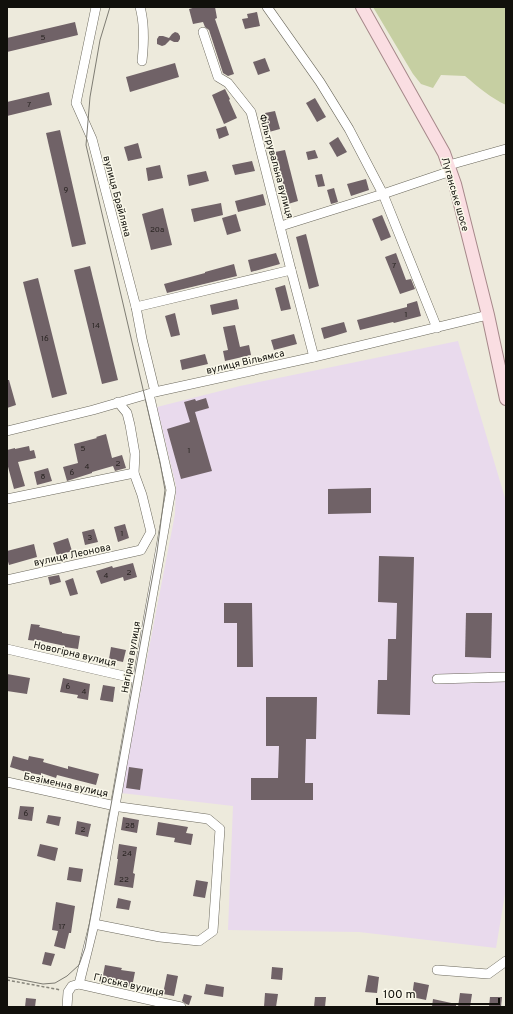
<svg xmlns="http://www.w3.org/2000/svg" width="513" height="1014" font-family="Overpass,sans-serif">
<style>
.industrial{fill:#e9daed}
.green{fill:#c6cfa2}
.building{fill:#706267}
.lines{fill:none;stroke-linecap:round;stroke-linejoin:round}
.minor-casing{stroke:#6c695d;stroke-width:10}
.major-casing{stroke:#a6888a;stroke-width:14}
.path{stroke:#86847a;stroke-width:1.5;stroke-dasharray:3 2;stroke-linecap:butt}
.minor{stroke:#fff;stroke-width:9}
.major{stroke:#fadee2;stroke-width:12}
.tram{stroke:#7e7c73;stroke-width:1}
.labels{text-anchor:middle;stroke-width:3;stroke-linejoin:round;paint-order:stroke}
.number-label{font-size:8px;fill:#292422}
.street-label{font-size:10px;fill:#11100b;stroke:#faf8ea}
</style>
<rect width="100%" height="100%" fill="#edeadc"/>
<!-- industrial -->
<polygon class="industrial" points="458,341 505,498 506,888 496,948 359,932 228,930 233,806 121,793 175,514 176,486 157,407 240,386"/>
<!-- green -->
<path class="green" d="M373,7H506V105C491,98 478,87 465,76L441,75L433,88L421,84L413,74Z"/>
<!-- building -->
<g class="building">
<polygon points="196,7 215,7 217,18 215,19 234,74 228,76 223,73 209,30 205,27 203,22 193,24 189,9"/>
<polygon points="257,12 260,26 245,29 242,19 248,18 247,14"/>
<polygon points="75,22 78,35 7,52 7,38"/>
<polygon points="175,32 178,33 180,36 180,39 178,42 174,42 170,40 165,45 162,46 157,44 157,39 159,36 163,36 169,38 172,34"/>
<polygon points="265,58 270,71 258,75 253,62"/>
<polygon points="175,63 179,77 130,92 126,77"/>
<polygon points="225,89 230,99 229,100 237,118 224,124 212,95"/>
<polygon points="49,92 52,105 7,116 7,102"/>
<polygon points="315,98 326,117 317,122 306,103"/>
<polygon points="275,111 280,129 269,132 265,113"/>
<polygon points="226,126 229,135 219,139 216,129"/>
<polygon points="60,130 86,244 72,247 46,133"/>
<polygon points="338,137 347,152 337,157 329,143"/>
<polygon points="138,143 142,158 128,161 124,147"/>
<polygon points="285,150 298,201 288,204 275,152"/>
<polygon points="315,150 318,158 308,160 306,152"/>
<polygon points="252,161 255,171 235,175 232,165"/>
<polygon points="160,165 163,178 148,181 146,168"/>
<polygon points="206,171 209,181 189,186 187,175"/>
<polygon points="322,174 325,186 318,187 315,175"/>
<polygon points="366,179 369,190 351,196 347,184"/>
<polygon points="334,188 338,202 331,204 327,190"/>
<polygon points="263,194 266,205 238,212 235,201"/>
<polygon points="221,203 223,215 194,222 191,209"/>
<polygon points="163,208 172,245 151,250 142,214"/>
<polygon points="236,214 241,231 227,235 222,218"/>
<polygon points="382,215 391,237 381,241 372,219"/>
<polygon points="306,234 319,286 309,289 296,237"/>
<polygon points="276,253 280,264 251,272 248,260"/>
<polygon points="396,253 406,280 411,279 415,289 400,294 385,257"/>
<polygon points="234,264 237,276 167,293 164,284 205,273 205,272"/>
<polygon points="90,266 118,380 102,384 74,270"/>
<polygon points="38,278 67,394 52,398 23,282"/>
<polygon points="285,285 291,309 281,311 275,288"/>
<polygon points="237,299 239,309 212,315 210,305"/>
<polygon points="417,301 421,316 394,323 393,322 360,330 357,320 407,307 407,304"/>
<polygon points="175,313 180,335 171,337 165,316"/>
<polygon points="344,322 347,332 324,339 321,328"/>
<polygon points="235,325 240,347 249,345 251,355 225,361 223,351 228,350 223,327"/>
<polygon points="294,334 297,344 274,350 271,340"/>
<polygon points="205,354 208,364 182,370 180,360"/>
<polygon points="7,380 9,380 16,405 7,408"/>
<polygon points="206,398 209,408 195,412 212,471 181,479 167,429 190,422 184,402 195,399 196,401"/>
<polygon points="106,434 112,458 122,455 126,468 115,471 113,466 92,472 92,473 67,481 63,467 78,463 74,444 97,438 96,437"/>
<polygon points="29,446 30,451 34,450 36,458 18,462 25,486 14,489 7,463 7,450 15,448 15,449"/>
<polygon points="48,468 52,481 37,485 34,472"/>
<polygon points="371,488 371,513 328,514 328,489"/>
<polygon points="125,524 129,538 118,542 114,527"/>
<polygon points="94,529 98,542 85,545 82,532"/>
<polygon points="68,538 72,551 57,556 53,543"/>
<polygon points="34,544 37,557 9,565 7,558 7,551"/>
<polygon points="379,556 414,557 410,715 377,714 378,680 387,680 388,639 396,639 397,603 378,602"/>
<polygon points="133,563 137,577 124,581 123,577 101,584 96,571 112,566 113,568"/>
<polygon points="59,575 61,582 50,585 48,577"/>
<polygon points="73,578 78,594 70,596 65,581"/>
<polygon points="224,603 252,603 253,667 237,667 237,623 224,623"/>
<polygon points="466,613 492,613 491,658 465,657"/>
<polygon points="31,624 40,625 39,627 62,632 62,633 80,636 78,649 65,647 65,646 37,640 37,641 28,640"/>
<polygon points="111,647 126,650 123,662 109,659"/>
<polygon points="7,674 30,678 27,694 7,691"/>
<polygon points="63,678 90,684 88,700 77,698 78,695 60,692"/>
<polygon points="103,685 115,687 113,702 100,700"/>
<polygon points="266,697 317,697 316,739 306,739 305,783 313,783 313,800 251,800 251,778 278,778 279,746 266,746"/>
<polygon points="13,756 28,760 29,756 44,759 43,762 68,769 68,766 99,774 96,785 57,775 56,778 41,773 41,775 26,772 10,767"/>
<polygon points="129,767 143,769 140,790 126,788"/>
<polygon points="20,806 34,807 32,821 18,819"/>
<polygon points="48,815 61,817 59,826 46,823"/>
<polygon points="123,817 139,820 137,833 121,830"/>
<polygon points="77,821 91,824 88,837 75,834"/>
<polygon points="158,822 188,827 186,833 193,834 191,845 174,842 175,838 156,835"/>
<polygon points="40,844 58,848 55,861 37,856"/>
<polygon points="119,844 137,847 133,873 135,874 133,888 114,885 118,859 117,859"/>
<polygon points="69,867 83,869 81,882 67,880"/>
<polygon points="196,880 208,882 205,898 193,896"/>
<polygon points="118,898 131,901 129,910 116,908"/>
<polygon points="56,902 75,906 71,933 69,933 65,949 54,946 58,931 52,930"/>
<polygon points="45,952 55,954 51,966 42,964"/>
<polygon points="105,965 122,968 121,970 135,972 132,987 122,985 122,984 102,980"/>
<polygon points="272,967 283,968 282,980 271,979"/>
<polygon points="167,974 178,976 174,996 163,994"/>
<polygon points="368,975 379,977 377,993 365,992"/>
<polygon points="414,982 429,985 426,1000 412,997"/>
<polygon points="206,984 224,987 223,997 204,994"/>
<polygon points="265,993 278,994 276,1007 264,1007"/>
<polygon points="460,993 472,994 470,1007 458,1007"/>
<polygon points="184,994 192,996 189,1005 186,1004 182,1001"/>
<polygon points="315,997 326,997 325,1007 314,1007"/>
<polygon points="490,997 502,997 501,1007 489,1007"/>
<polygon points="26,998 36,999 35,1007 25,1007"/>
<polygon points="433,999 456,1004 456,1007 432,1007"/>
</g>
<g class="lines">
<!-- minor casing -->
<g class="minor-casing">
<g id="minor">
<polyline points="96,7 76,103 92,139 136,307 142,339 155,392"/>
<path d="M140,7C145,25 144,43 142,61"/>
<polyline points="267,7 320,82 349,129 383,194 437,328"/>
<polyline points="203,32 218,77 228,83 251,112 291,270 314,357"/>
<polyline points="449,165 506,149"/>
<polyline points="281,226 383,194 451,171"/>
<polyline points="136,307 291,270"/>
<polyline points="7,431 93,410 155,392 314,357 488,315"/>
<polyline points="7,499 134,473"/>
<polyline points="7,580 141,550 151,532 142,495 134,473 135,454 130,425 127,413 118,402"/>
<polyline points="7,649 137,679"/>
<polyline points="437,679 506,677"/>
<polyline points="7,782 120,807 208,819 220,829 213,931 199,941 160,937 94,924"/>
<polyline points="437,970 488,974 506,961"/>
<polyline points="79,984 94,924 171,490 149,394"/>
<polyline points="67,1007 68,992 72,986 79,984 181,1007"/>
</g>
</g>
<!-- major casing -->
<g class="major-casing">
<polyline id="major" points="362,7 444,153 455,184 488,315 506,399"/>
</g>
<!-- path -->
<polyline class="path" points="7,980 61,990"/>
<!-- minor -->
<use href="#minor" class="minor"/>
<!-- major -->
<use href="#major" class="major"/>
<!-- tram -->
<polyline class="tram" points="7,977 43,984 55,983 67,976 79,965 85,948 157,552 165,490 160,462 86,145 90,97 100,40 110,7"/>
</g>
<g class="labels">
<!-- number labels -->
<g class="number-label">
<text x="43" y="40">5</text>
<text x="29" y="107">7</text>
<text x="66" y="192">9</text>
<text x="157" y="232">20а</text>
<text x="394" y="268">7</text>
<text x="406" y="317">1</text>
<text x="96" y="328">14</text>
<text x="45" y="341">16</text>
<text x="83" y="451">5</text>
<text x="189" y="453">1</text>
<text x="118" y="466">2</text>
<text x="87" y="469">4</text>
<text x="72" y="475">6</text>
<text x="43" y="479">8</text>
<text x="122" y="536">1</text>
<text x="90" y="540">3</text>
<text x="129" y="575">2</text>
<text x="106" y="578">4</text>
<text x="68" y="689">6</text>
<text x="84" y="694">4</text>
<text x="26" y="816">6</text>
<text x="130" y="828">28</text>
<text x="83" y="832">2</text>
<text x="127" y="856">24</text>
<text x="124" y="882">22</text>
<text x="62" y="929">17</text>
</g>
<!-- street labels -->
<g class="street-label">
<text transform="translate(277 166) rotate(75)" y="4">Фільтрувальна вулиця</text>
<text transform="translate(456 194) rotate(74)" y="4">Луганське шосе</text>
<text transform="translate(118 196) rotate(75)" y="4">вулиця Брайляна</text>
<text transform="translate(245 361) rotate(-13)" y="4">вулиця Вільямса</text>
<text transform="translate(72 554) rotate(-12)" y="4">вулиця Леонова</text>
<text transform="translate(75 653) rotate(13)" y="4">Новогірна вулиця</text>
<text transform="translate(130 657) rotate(-80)" y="4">Нагірна вулиця</text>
<text transform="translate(66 784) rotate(12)" y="4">Безіменна вулиця</text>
<text transform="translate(129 984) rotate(13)" y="4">Гірська вулиця</text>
</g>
</g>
<!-- border -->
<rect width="513" height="1014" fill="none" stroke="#11100b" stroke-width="16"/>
<!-- scale -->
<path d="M377 998v6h122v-6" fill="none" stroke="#11100b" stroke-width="2"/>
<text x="383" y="998" font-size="12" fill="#11100b" stroke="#faf8ea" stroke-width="3" paint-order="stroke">100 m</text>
</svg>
